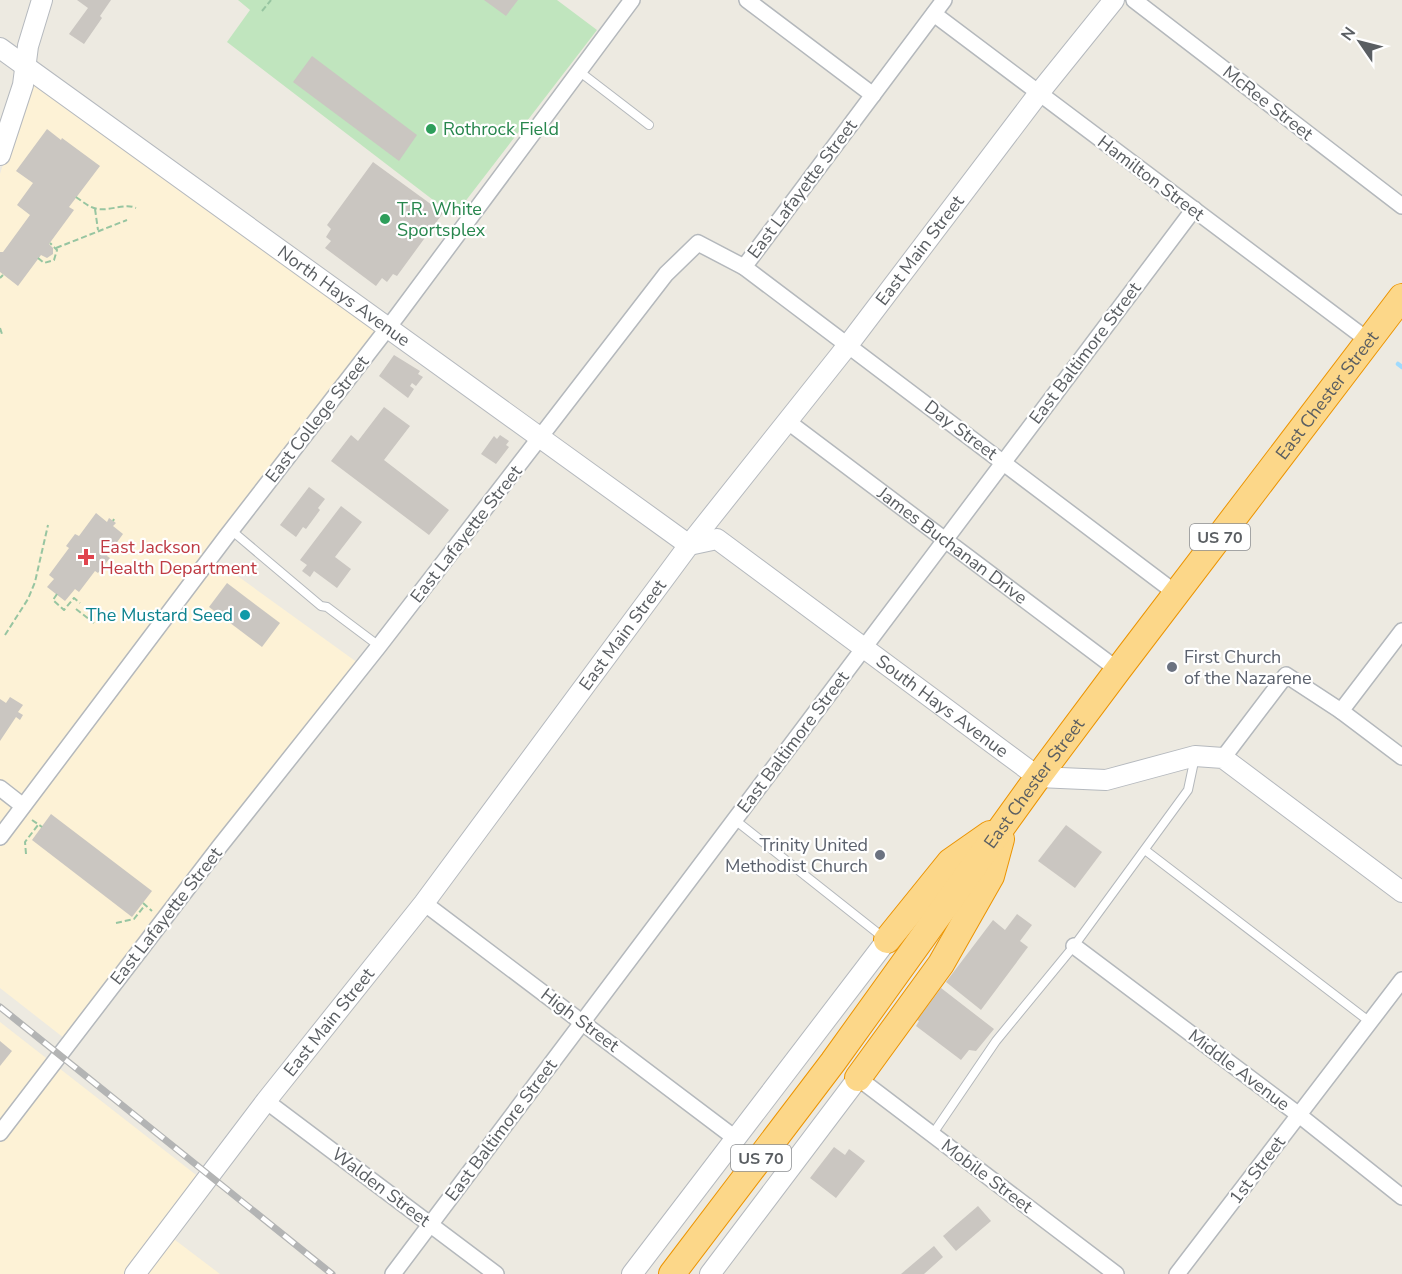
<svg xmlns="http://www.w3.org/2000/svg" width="1402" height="1274" font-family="'Nunito Sans',sans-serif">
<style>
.commercial{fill:#fdf2d6}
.green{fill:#c0e5be}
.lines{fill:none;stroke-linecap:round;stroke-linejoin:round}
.stream{stroke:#a0dbfe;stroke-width:4.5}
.building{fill:#cac6c1}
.lane-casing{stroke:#b4b8bc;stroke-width:10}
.street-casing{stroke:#b4b8bc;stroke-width:18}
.secondary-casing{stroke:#b5b9be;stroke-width:22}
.highway-casing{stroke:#ec9402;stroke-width:28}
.path{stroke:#97c5a1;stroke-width:2;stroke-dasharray:6 3;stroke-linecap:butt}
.lane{stroke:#fff;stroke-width:8}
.street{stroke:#fff;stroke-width:15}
.secondary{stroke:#fff;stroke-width:20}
.highway{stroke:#fcd789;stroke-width:26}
.rail-casing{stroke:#b3b4b4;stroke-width:7}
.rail{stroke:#fff;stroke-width:4.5;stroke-dasharray:14;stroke-linecap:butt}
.leisure-dot{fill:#2e9e5b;stroke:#fff;stroke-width:2}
.health-dot{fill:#e0444e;stroke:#fff;stroke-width:2}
.culture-dot{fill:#0f9aa8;stroke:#fff;stroke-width:2}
.worship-dot{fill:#6b7280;stroke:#fff;stroke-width:2}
.labels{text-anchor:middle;stroke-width:4.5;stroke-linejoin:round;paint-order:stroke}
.shield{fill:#fff;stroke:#8c8e91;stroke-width:1.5}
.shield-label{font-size:16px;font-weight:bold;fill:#5a5e62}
.street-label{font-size:18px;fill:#5a5e62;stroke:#fff}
.leisure-label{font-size:18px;fill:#27864d;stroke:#fff;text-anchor:start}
.health-label{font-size:18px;fill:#be3a42;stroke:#fff;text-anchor:start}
.culture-label{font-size:18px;fill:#0d838f;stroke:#fff;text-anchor:end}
.worship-label{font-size:18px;fill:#5b616d;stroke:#fff;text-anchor:start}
</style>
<rect width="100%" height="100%" fill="#edeae1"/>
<!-- commercial -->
<g class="commercial">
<polygon points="29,80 378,331 207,554 358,663 64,1038 0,988 0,174"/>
<polygon points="0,1022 200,1178 162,1230 220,1274 0,1274"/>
</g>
<!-- green -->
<polygon class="green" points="238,0 557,0 597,30 454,216 227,42 250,10"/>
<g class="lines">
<!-- stream -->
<polyline class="stream" points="1398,364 1402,367"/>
</g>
<!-- building -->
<g class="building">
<polygon points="77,0 111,0 100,16 102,18 84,44 69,34 88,8"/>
<polygon points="484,0 518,0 506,16"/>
<polygon points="312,56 417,135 399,161 293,82"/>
<polygon points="47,129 61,140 62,138 100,166 69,207 74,210 49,244 53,248 53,254 47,258 41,255 18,286 0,272 0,252 3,252 30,215 17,205 33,183 16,171"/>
<polygon points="373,162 443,213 397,276 393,274 387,282 382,278 376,286 325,248 331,241 326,237 331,229 327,225"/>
<polygon points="394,355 420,371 418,374 423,377 416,386 412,383 410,386 414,389 408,398 379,376"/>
<polygon points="384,407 410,426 384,460 449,510 429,535 331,461 351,435 358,441"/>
<polygon points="500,435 509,441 506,445 509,447 496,464 481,454 494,436 497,439"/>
<polygon points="309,487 325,499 318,508 320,510 306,529 303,527 296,537 280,525"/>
<polygon points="341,506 362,522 335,557 351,569 337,588 314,571 310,577 302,571 307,565 300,560"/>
<polygon points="96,513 107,522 109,518 116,523 113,526 123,534 107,556 110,558 98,573 95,571 79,592 75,589 65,601 47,587 54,579 49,575 69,548 66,546 75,534 79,536"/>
<polygon points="227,583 280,623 262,647 209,607"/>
<polygon points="10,697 23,705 18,712 23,715 20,720 16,717 0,741 0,699 6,703"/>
<polygon points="51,814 152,891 132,917 32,840"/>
<polygon points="1066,825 1102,852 1075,888 1038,861"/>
<polygon points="1017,914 1032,925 1020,941 1028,947 981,1010 946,982 993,920 1005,930"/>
<polygon points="941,988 994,1029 976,1051 969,1050 961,1060 916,1026 919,1021 917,1020"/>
<polygon points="0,1041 12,1051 0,1066"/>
<polygon points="834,1147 845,1155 849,1149 865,1161 836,1198 810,1178"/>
<polygon points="978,1206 991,1221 956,1251 943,1236"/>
<polygon points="934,1246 943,1257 924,1274 901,1274"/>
</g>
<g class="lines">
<!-- lane casing -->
<g class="lane-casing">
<g id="lane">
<polyline points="580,72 649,125"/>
<polyline points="231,530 321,606 327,607 379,646"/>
<polyline points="735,820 884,938"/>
<polyline points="1145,850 1370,1022"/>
<polyline points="932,1135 996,1041 1074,946 1188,790 1195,757"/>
</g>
</g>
<!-- street casing -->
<g class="street-casing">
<g id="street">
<polyline points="747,0 873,95"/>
<polyline points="1134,0 1402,206"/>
<polyline points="934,14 1369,341"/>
<polyline points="744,267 944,0"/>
<path id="s1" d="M787,421L1118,670"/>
<polyline points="1341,711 1402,631"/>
<polyline points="1223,758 1286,675 1341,711 1402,757"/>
<polyline points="0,788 23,806"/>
<polyline points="0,837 226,537 397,316 632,0"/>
<polyline points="424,903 735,1138"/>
<polyline points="1074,946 1299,1115 1402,1197"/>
<polyline points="858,1078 1116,1274"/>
<polyline points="266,1101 496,1274"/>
<polyline points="0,1133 220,846 379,646 666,274 698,243 744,267 1177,594"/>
<polyline points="393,1274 1194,209"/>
<polyline points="1177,1274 1402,980"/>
</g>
</g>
<!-- secondary casing -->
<g class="secondary-casing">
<g id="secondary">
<path id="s2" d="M0,48L689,545"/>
<polyline points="0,155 23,85 28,46 42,0"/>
<path id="s3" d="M689,545L717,539L1038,777L1106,780L1195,756L1223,758L1402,892"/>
<path id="s4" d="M135,1274L266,1101L424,903L689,545L848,345L1039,93L1114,0"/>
<polyline points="632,1274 887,940"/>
<polyline points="710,1274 858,1078"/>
</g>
</g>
<!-- highway casing -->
<g class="highway-casing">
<g id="highway">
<polyline points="887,940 950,862 990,834"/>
<polyline points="858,1078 941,964 991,876 1001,839"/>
<path id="s5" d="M672,1274L833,1062L1038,777L1118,670L1402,297"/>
</g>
</g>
<!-- path -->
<g class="path">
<polyline points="262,11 271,0"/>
<path d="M76,197C83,202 90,208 98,209C110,211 125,203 136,208"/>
<polyline points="95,209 98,230"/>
<polyline points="56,248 127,220"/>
<polyline points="38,258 44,263 54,260 57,250 50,243"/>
<polyline points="0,278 3,275"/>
<polyline points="0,328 2,334"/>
<polyline points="113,521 114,519"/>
<polyline points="57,594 53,600 64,610 74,598 80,603"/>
<polyline points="76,609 94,623"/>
<polyline points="5,635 28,599 35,582 48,525"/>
<polyline points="32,820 42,827"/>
<polyline points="26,854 25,842 38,825"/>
<polyline points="143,903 152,911"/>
<polyline points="116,923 134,919 145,905"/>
</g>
<!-- lane -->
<use href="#lane" class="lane"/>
<!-- street -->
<use href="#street" class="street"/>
<!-- secondary -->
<use href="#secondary" class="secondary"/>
<!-- highway -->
<use href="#highway" class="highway"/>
<!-- rail casing -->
<g class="rail-casing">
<polyline id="rail" points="0,1007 332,1274"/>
</g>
<!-- rail -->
<use href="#rail" class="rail"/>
</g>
<!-- markers -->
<g class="leisure-dot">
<circle cx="431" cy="129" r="6"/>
<circle cx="385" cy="219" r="6"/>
</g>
<path class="health-dot" d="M83 548h6v6h6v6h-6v6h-6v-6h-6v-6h6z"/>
<circle class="culture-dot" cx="245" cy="615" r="6"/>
<g class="worship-dot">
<circle cx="1172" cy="667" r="6"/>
<circle cx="880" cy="855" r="6"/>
</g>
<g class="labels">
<!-- shield labels -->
<g class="shield">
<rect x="1190" y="524" width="60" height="26" rx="4.5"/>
<rect x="731" y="1145" width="60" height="26" rx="4.5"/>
</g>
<g class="shield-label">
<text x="1220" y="543">US 70</text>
<text x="761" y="1164">US 70</text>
</g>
<!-- street labels -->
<g class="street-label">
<text transform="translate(1268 103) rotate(38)" y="6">McRee Street</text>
<text transform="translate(1151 178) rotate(37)" y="6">Hamilton Street</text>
<text transform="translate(802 189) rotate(-53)" y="6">East Lafayette Street</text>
<text dy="6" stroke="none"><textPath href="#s4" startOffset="1290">East Main Street</textPath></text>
<text dy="6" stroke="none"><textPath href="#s2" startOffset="424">North Hays Avenue</textPath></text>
<text transform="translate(1085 353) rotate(-53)" y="6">East Baltimore Street</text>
<text dy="6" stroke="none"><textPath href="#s5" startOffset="1096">East Chester Street</textPath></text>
<text transform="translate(317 419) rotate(-52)" y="6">East College Street</text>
<text transform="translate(961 430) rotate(37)" y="6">Day Street</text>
<text transform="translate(466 534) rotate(-52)" y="6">East Lafayette Street</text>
<text dy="6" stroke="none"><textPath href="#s1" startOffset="207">James Buchanan Drive</textPath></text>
<text dy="6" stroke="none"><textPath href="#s4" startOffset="804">East Main Street</textPath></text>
<text dy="6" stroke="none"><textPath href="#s3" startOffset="309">South Hays Avenue</textPath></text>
<text transform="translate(793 742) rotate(-53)" y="6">East Baltimore Street</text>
<text dy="6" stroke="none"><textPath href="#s5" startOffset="610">East Chester Street</textPath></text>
<text transform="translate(166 916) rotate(-52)" y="6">East Lafayette Street</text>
<text transform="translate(580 1020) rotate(37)" y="6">High Street</text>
<text dy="6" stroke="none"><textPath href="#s4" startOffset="318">East Main Street</textPath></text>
<text transform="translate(1239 1070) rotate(37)" y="6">Middle Avenue</text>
<text transform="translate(501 1130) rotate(-53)" y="6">East Baltimore Street</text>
<text transform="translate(1257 1170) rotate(-53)" y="6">1st Street</text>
<text transform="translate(987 1176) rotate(37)" y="6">Mobile Street</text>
<text transform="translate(381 1187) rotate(37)" y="6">Walden Street</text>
</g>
<!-- leisure labels -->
<g class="leisure-label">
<text x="443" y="135">Rothrock Field</text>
<text x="397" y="215">T.R. White<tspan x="397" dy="21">Sportsplex</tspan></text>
</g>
<!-- health labels -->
<g class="health-label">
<text x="100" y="553">East Jackson<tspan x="100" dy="21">Health Department</tspan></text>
</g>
<!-- culture labels -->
<g class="culture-label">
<text x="233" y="621">The Mustard Seed</text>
</g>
<!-- worship labels -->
<g class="worship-label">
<text x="1184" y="663">First Church<tspan x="1184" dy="21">of the Nazarene</tspan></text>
<text x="868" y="851" text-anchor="end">Trinity United<tspan x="868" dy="21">Methodist Church</tspan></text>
</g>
</g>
<!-- north arrow -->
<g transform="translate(1360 42) rotate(305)" stroke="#ffffff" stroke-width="4.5" paint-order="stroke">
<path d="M0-4.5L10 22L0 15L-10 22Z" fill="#5a5e62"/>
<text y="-9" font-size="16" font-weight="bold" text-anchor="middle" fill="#5a5e62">N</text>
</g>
</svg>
